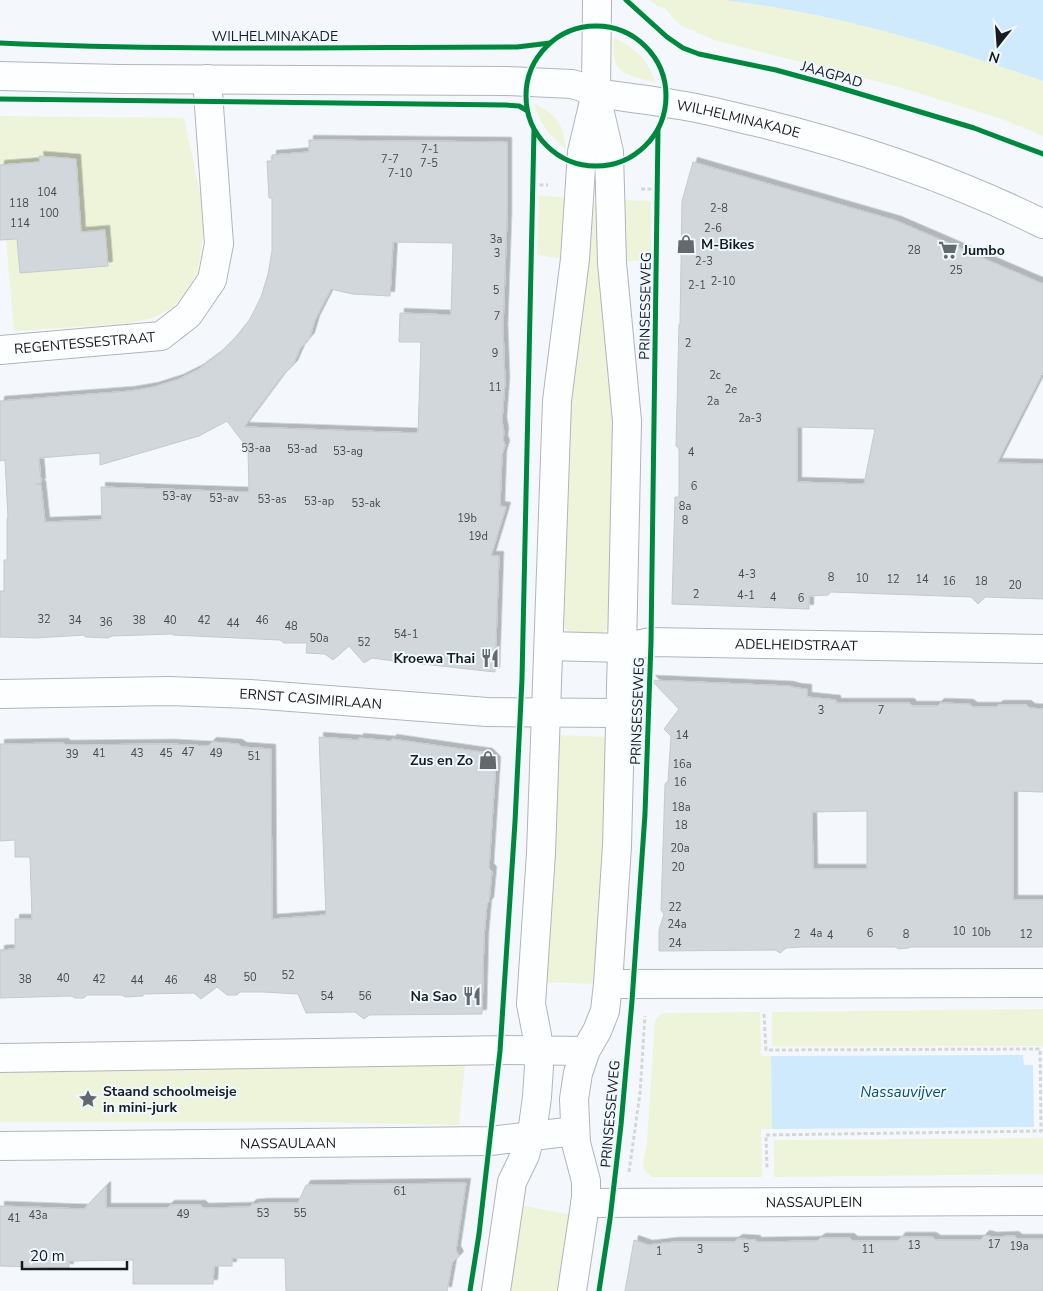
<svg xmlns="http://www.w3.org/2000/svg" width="1043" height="1291" font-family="'Nunito Sans',sans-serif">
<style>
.green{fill:#edf4d9}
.water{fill:#cfe9fd}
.building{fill:#d2d7db;stroke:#c5cacd;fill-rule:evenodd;filter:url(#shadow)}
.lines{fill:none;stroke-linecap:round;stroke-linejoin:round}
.minor-casing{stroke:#b1b5b9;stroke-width:30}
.tertiary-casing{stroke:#b1b5b9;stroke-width:30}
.path{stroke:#d5d7d7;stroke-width:3;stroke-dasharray:4 2.5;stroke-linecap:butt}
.minor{stroke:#fdfeff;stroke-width:28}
.tertiary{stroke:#fdfeff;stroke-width:28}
.cycleway-casing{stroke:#f0f8ff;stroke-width:8}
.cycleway{stroke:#00873e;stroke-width:5}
.labels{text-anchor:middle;stroke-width:4;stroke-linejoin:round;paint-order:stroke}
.number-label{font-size:11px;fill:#464b4f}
.street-label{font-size:14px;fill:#171c20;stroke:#f0f8ff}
.poi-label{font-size:14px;font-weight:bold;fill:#171c20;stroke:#f0f8ff;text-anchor:start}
.water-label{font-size:15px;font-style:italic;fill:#004f76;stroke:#f0f8ff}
</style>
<defs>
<filter id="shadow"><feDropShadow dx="4.5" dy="-4.5" stdDeviation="0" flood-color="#0004"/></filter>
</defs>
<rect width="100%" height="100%" fill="#f4f8fc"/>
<!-- green -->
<g class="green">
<path d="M649,0C674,0 701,0 725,0C834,12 941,45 1043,81V136L1002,119L899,87L714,40L682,26L673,18L666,9L658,6Z"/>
<path d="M614,38C637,49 647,59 656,83C627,74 610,76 614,38Z"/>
<path d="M534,103C557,115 563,124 566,149C549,136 540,123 534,103Z"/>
<polygon points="0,116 184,118 206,221 197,274 184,294 172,308 153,318 124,324 14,331 6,239 0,239"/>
<polygon points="539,195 568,198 565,259 537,255"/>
<polygon points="620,200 651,201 651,259 621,262"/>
<polygon points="591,203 599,203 617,399 613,621 607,629 598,635 577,636 567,630 561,619 566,402"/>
<polygon points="554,735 610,737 596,984 542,982"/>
<polygon points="1043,1009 1043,1046 772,1046 772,1012"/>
<path d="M760,1012L761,1056H771L772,1129H761L762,1177H652L644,1170L643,1164L647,1142L655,1022C658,1015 661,1013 668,1013Z"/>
<polygon points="465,1064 459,1125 307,1122 0,1122 0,1072"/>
<polygon points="1043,1138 1043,1174 774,1177 774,1140"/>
<polygon points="519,1205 572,1215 561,1291 507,1291"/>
</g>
<!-- water -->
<g class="water">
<path d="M724,0H1043V81C961,52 877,26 791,10C769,6 746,3 724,0Z"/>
<polygon points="1023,1055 1024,1065 1033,1065 1034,1127 772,1129 771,1056"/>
</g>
<!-- building -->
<g class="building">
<path d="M309,140L507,142V218L503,328L505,382L502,421L504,433L503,439L505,445L502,455L500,506L506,507L491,556H499L495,672L422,664L416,654L401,662L372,658L364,663L349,646L333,660L325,654L306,653L307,643H284L280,640L173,635V634L112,636L108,638L85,637V635L36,638L0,637V591H4V560H7V518H8L5,460L0,461V401L131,391L154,387L179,379L199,369L218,355L235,338L250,319L261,297L268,274L272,251V198H269L267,161H272V155L309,152ZM393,242L453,243L451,315L400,313L399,342H421L418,433L244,427L281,377L293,365L300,349L310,337L315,320L331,289L352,294L390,296ZM227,421L248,449L249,492L101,487L102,520L45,522L41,485L36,484L41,483L39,458L100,453V465L199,436Z"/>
<polygon points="39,156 76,159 81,232 105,230 108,266 20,273 17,239 0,240 0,165 40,162"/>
<path d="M693,162L897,221L1043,284V372L997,463L1043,464V599L985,597L978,604L971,597L831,592L828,595L809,596V609L672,604L675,497H679V449L676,446L679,324H680L682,201ZM797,427L875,429L864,484L797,482Z"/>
<path d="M651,680L789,686L796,688L807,689V697L836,700V703H910L912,706H937L940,703L969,704L973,707H996L999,705H1027L1030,708L1043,709V792L1013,791V900H1043V947H911L908,948L899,949L895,947H802L786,948L780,953L775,950L659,951V930L664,914L661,910L665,784L668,781L671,736L664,729L679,709ZM867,811V869H813L812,812Z"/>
<polygon points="319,737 359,740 359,738 392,741 392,739 488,753 496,761 489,868 492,871 489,902 487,904 484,936 482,1014 369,1015 364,1019 355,1012 306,1013 298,994 263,992 240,992 237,995 227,995 217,987 201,999 194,993 143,994 143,996 125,997 122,995 87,995 84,998 75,998 71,996 0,998 0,950 15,949 15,919 32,919 30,857 15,857 15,840 0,841 0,744 64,743 66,745 170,744 208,746 212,742 238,744 242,747 271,749 272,919 326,915"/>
<polygon points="466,1183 456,1250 459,1256 452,1263 447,1291 286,1291 285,1258 232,1258 232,1266 214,1266 213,1284 133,1284 133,1260 69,1261 69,1268 0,1266 0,1206 84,1209 106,1186 106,1208 167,1208 170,1205 201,1205 204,1208 249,1207 252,1204 263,1203 298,1203 306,1185"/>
<polygon points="985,1235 993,1237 1014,1236 1018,1239 1043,1239 1043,1291 625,1291 634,1240 648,1245 674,1242 734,1242 738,1239 756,1240 756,1242 817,1241 821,1238 850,1238 853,1241 898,1241 901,1237 932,1237 936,1240 980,1240"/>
</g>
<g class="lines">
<!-- minor casing -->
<g class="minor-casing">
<g id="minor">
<path id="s1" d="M596,93C623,97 651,100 679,105C706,109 734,117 761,123C858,147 953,179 1043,224"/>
<path id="s2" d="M0,350L161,336L188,315L212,280L219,244L207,79"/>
<path id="s3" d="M549,646L622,648L651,642L1043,649"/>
<path id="s4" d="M0,694L169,691L250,694L487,712L621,713"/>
<polyline points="608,984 1043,983"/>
<polyline points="0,1058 509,1050 585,1051"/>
<path id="s5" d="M0,1146L490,1141L575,1131"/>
<path id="s6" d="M585,1203L1043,1201"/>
</g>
</g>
<!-- tertiary casing -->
<g class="tertiary-casing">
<g id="tertiary">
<polyline points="0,76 119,79 506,81 572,84 585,88 596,93"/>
<polyline points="496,1291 512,1182 525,1155 533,1126 537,1097 539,1066 537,1035 531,1004 541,853 557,401 575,259 582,152 596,93 597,0"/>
<polyline points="572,1291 586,1198 586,1181 576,1143 574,1099 578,1073 586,1050 597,1031 605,1011 608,984 617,846 622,648 627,421 612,263 609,152 597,100"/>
</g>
</g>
<!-- path -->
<g class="path">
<polyline points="533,185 548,185"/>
<polyline points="641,189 658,189"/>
<polyline points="764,1014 766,1050 1040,1049 1041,1131 766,1135 767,1170"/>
<polyline points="132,1088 132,1114"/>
<polyline points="629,1172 640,1093 645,1016"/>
</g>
<!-- minor -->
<use href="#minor" class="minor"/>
<!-- tertiary -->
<use href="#tertiary" class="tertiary"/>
<!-- cycleway casing -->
<g class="cycleway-casing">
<g id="cycleway">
<polyline points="626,0 667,37 683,48 699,54 776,70 827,84 974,128 1043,154"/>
<circle cx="596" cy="96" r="70"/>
<path d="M0,43C172,51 345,47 517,47L550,43"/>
<polyline points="0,99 505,105 519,106 526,110"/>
<polyline points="470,1291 479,1234 500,1051 515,822 522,679 534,130"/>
<polyline points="599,1291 610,1219 621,1125 632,1001 645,814 651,642 658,129"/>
</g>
</g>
<!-- cycleway -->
<use href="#cycleway" class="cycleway"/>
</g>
<!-- icons -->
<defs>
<g id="shop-bare" transform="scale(1.5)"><path d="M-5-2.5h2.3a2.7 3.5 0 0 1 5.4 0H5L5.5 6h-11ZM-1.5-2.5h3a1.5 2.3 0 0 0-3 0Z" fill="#64696d" stroke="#f0f8ff" stroke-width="2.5" paint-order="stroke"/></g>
<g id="supermarket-bare" transform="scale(1.5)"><path d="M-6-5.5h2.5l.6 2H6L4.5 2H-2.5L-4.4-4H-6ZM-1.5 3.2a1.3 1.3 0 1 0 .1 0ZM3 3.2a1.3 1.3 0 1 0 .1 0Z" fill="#64696d" stroke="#f0f8ff" stroke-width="2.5" paint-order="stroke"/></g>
<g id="restaurant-bare" transform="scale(1.5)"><path d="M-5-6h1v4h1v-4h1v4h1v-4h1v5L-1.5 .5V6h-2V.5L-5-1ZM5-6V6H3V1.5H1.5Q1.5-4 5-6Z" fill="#64696d" stroke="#f0f8ff" stroke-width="2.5" paint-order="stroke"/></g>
<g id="sight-bare" transform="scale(1.5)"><path d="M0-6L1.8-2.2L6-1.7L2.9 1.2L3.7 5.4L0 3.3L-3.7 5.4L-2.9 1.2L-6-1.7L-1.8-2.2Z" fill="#64696d" stroke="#f0f8ff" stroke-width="2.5" paint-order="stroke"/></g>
</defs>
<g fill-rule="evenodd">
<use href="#shop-bare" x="686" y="244"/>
<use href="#supermarket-bare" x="948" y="250"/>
<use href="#restaurant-bare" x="490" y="658"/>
<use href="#shop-bare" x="488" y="760"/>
<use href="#restaurant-bare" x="472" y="996"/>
<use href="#sight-bare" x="88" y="1099"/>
</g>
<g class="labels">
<!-- number labels -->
<g class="number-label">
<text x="430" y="153">7-1</text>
<text x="390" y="163">7-7</text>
<text x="429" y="167">7-5</text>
<text x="400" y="177">7-10</text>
<text x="47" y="196">104</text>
<text x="19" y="207">118</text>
<text x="719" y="212">2-8</text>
<text x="49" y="217">100</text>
<text x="20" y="227">114</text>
<text x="713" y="232">2-6</text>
<text x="496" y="243">3a</text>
<text x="914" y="254">28</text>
<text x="497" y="257">3</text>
<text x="704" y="265">2-3</text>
<text x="956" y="274">25</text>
<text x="723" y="285">2-10</text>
<text x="697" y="289">2-1</text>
<text x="496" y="294">5</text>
<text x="497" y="320">7</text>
<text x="688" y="347">2</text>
<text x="495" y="357">9</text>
<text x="715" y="379">2c</text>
<text x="495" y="391">11</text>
<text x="731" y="393">2e</text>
<text x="713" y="405">2a</text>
<text x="750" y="422">2a-3</text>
<text x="256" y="452">53-aa</text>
<text x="302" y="453">53-ad</text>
<text x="348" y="455">53-ag</text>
<text x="691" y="456">4</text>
<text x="694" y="490">6</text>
<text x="177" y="500">53-ay</text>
<text x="224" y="502">53-av</text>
<text x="272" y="503">53-as</text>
<text x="319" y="505">53-ap</text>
<text x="366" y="507">53-ak</text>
<text x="685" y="510">8a</text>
<text x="467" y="522">19b</text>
<text x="685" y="524">8</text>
<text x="478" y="540">19d</text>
<text x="747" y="578">4-3</text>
<text x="831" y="581">8</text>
<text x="862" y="582">10</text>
<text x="893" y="583">12</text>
<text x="922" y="583">14</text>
<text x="949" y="585">16</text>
<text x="981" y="585">18</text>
<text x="1015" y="589">20</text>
<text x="696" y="598">2</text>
<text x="746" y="599">4-1</text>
<text x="773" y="601">4</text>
<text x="801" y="602">6</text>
<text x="44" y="623">32</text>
<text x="75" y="624">34</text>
<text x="139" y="624">38</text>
<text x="170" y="624">40</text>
<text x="204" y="624">42</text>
<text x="262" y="624">46</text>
<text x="106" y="626">36</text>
<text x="233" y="627">44</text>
<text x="291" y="630">48</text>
<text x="406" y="638">54-1</text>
<text x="319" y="642">50a</text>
<text x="364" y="646">52</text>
<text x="821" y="714">3</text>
<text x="881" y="714">7</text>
<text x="682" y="739">14</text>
<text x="188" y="756">47</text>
<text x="99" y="757">41</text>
<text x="137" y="757">43</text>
<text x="166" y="757">45</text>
<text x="216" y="757">49</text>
<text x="72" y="758">39</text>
<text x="254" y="760">51</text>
<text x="682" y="768">16a</text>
<text x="680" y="786">16</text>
<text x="681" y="811">18a</text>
<text x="681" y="829">18</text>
<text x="680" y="852">20a</text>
<text x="678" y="871">20</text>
<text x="675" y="911">22</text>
<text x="677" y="928">24a</text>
<text x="959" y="935">10</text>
<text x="981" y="936">10b</text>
<text x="816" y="937">4a</text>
<text x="870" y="937">6</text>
<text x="797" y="938">2</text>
<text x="906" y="938">8</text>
<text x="1026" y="938">12</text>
<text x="830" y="939">4</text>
<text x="675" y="947">24</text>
<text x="288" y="979">52</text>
<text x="250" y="981">50</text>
<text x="63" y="982">40</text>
<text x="25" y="983">38</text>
<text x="99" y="983">42</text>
<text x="210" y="983">48</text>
<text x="137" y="984">44</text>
<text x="171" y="984">46</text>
<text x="327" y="1000">54</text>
<text x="365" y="1000">56</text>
<text x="400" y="1195">61</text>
<text x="263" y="1217">53</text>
<text x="300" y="1217">55</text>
<text x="183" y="1218">49</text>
<text x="38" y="1219">43a</text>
<text x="14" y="1222">41</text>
<text x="994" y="1248">17</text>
<text x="914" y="1249">13</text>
<text x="1019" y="1250">19a</text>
<text x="746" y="1252">5</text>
<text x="700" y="1253">3</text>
<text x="868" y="1253">11</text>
<text x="659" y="1255">1</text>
</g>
<!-- street labels -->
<g class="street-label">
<text x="275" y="41">WILHELMINAKADE</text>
<text transform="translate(832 74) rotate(16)" y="5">JAAGPAD</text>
<text dy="5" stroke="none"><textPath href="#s1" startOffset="145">WILHELMINAKADE</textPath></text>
<text transform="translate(645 306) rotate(-89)" y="5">PRINSESSEWEG</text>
<text dy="5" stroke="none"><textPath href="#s2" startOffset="85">REGENTESSESTRAAT</textPath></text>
<text dy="5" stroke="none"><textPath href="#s3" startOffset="248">ADELHEIDSTRAAT</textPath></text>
<text dy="5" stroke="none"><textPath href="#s4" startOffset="311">ERNST CASIMIRLAAN</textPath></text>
<text transform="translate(637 711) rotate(-88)" y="5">PRINSESSEWEG</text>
<text transform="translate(610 1114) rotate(-85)" y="5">PRINSESSEWEG</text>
<text dy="5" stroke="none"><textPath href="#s5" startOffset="288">NASSAULAAN</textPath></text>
<text dy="5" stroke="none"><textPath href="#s6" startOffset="229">NASSAUPLEIN</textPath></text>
</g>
<!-- poi labels -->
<g class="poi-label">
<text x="701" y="249">M-Bikes</text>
<text x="963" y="255">Jumbo</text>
<text x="475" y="663" text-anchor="end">Kroewa Thai</text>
<text x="473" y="765" text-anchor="end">Zus en Zo</text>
<text x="457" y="1001" text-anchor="end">Na Sao</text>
<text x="103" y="1096">Staand schoolmeisje<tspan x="103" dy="16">in mini-jurk</tspan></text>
</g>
<!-- water labels -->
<g class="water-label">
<text x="903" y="1097">Nassauvijver</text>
</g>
</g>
<!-- north arrow -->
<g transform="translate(998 45) rotate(197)" stroke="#f0f8ff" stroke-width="4" paint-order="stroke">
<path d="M0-4L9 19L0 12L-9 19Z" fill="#171c20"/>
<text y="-8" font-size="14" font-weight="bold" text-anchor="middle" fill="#171c20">N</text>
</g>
<!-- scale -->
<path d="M22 1261v8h105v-8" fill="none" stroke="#171c20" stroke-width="2.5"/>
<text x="30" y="1261" font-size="15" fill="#171c20" stroke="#f0f8ff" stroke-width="4" paint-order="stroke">20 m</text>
</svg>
